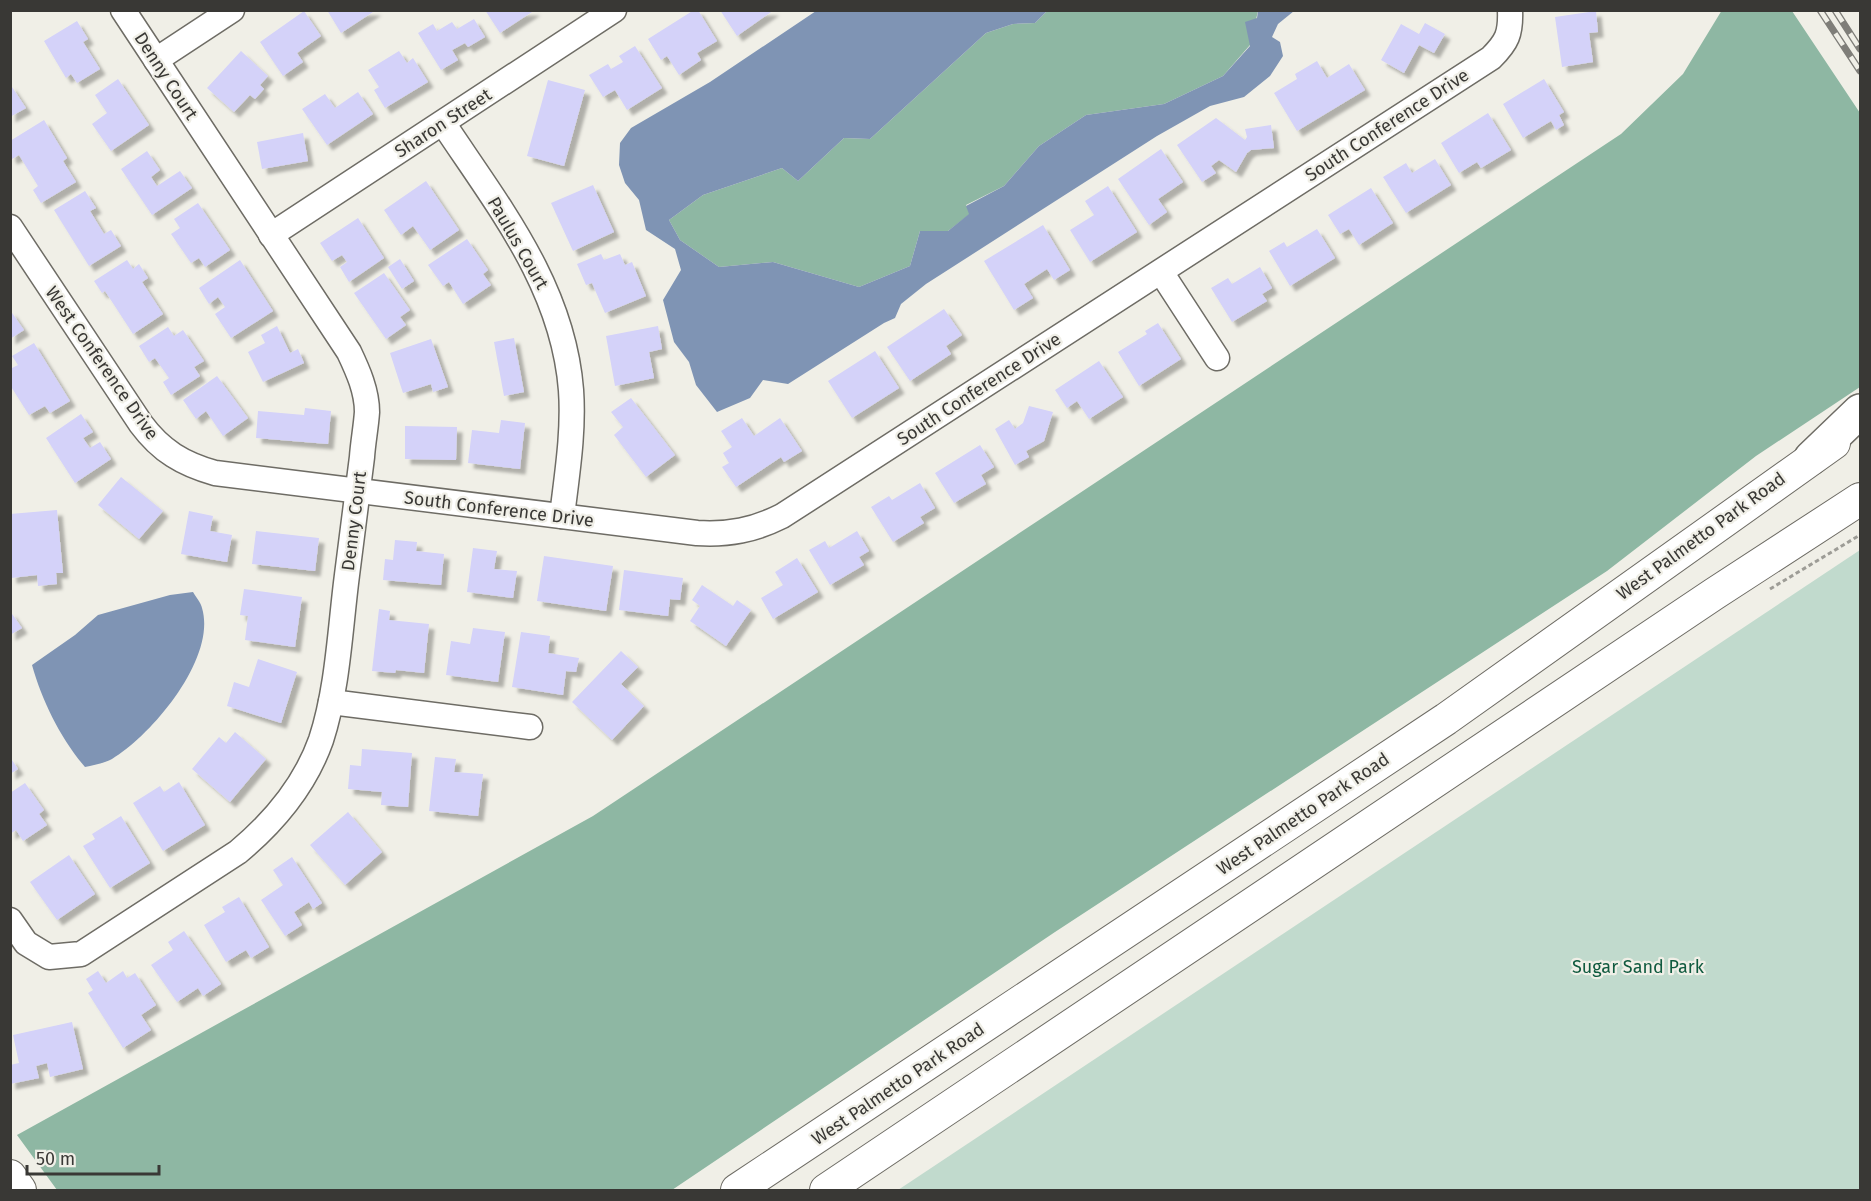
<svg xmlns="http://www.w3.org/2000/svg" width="1871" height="1201" font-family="'Fira Sans',sans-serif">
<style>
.green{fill:#c1dacd}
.forest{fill:#8eb7a3}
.water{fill:#7f94b4}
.building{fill:#d4d2f9;filter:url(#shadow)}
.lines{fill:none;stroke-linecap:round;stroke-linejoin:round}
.minor-casing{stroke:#6e6c65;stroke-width:27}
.major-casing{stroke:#6e6c65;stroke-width:34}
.highway-casing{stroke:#6e6c65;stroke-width:36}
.path{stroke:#9d9c96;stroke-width:3;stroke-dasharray:4.5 3;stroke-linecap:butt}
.minor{stroke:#fff;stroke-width:24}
.major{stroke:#fff;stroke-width:32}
.highway{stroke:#fff;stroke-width:33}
.rail-casing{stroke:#7f7e79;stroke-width:7}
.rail{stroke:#f0efe7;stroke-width:4.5;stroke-dasharray:14;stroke-linecap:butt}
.labels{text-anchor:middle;stroke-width:4.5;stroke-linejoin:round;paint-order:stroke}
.street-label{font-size:18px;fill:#393835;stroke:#f0efe7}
.park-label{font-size:18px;fill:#105a3f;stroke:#f0efe7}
</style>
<defs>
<filter id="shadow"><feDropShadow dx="5.5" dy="5.5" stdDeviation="1.5" flood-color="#0004"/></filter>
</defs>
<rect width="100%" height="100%" fill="#f0efe7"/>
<!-- green -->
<polygon class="green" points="1860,550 1860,1190 898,1190"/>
<!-- forest -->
<g class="forest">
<polygon points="1118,10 1258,11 1250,45 1223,76 1164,104 1086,115 1039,146 1004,186 966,205 970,214 948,231 920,231 910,266 859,287 773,262 719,267 680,240 669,220 703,195 782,168 798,181 844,138 870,139 986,33 1013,24 1035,23 1047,11"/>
<polygon points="1722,10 1792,11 1860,113 1860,387 1756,456 1607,571 1055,932 672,1190 57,1190 17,1135 593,816 1621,134 1683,74"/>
</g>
<!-- water -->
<g class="water">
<polygon points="816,11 1047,11 1035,23 1013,24 986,33 870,139 844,138 798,181 782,168 703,195 669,220 680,240 719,267 773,262 859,287 910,266 920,231 948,231 969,214 966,206 1004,186 1039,146 1086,115 1164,104 1223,76 1250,46 1245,22 1257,18 1258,11 1294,11 1278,24 1272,37 1280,42 1283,56 1270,76 1244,97 1210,106 1157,136 926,284 901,304 895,318 884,323 788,384 763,380 750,398 717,412 696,385 689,362 674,342 663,300 681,270 675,249 646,230 639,200 625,183 619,165 620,143 631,128 710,82"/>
<path d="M193,592C196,597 201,603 202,608C217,658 152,735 112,759C105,763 94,765 85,767C61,739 42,701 32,665L75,635L98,615L170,595Z"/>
</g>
<!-- building -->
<g class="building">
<polygon points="327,10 376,10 341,33"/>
<polygon points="485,10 535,10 500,33"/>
<polygon points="694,10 698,10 717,41 697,53 701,60 679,75 667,56 661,60 648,39"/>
<polygon points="720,10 774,10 737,36"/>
<polygon points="304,11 321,36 297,53 303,62 283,76 260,42"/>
<polygon points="1596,11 1598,32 1589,33 1593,62 1562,67 1555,17"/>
<polygon points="474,19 485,37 468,47 465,43 452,50 458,60 441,70 418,33 433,24 437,31 452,22 457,29"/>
<polygon points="77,21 88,39 83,42 100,69 77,83 71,74 66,78 44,41"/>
<polygon points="1425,23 1445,34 1434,53 1419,45 1404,73 1381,60 1401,24 1419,34"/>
<polygon points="635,46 662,88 627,110 615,90 603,97 589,75 608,64 611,69 623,62 619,56"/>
<polygon points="241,51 268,76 260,85 264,89 255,99 250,95 234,112 207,88"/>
<polygon points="399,51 407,63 413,58 428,82 385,108 374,90 379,87 368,70"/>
<polygon points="1317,61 1327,78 1349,64 1365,90 1297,131 1274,93 1297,79 1295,74"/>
<polygon points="118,79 149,125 111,151 92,124 107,113 95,95"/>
<polygon points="1544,79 1564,112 1559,115 1564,125 1556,130 1551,121 1523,138 1503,104"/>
<polygon points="548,80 585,90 564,166 527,156"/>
<polygon points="10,84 26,108 10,117"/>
<polygon points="358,92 373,114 327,145 302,109 325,94 335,108"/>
<polygon points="1488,113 1511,150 1481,168 1477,162 1459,173 1441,143"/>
<polygon points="1216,118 1245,140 1247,137 1245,129 1271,125 1274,148 1251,150 1247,153 1236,172 1219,160 1211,166 1216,173 1202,182 1177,145"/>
<polygon points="44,120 67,158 63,161 76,182 41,203 33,190 38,186 19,155 12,159 10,156 10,141"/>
<polygon points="303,133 308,161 262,169 257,142"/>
<polygon points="1161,149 1183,182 1158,199 1167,212 1149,225 1118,179"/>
<polygon points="147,151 160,170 151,177 157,186 180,171 192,188 152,215 121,169"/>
<polygon points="1435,159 1451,185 1406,213 1383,177 1406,163 1412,173"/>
<polygon points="426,181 459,230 430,250 413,226 401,235 384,210"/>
<polygon points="593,185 614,232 573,251 551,203"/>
<polygon points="1108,186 1137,232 1090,262 1070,230 1094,215 1085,201"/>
<polygon points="1371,188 1393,223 1359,245 1349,229 1340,234 1328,215"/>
<polygon points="85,191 96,208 90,211 104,234 111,230 121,246 89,266 54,210"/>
<polygon points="198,203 230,250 205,267 199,258 191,263 171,234 180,228 174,219"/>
<polygon points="358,218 384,258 349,282 340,267 347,262 342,255 332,261 320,243"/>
<polygon points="1043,225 1070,270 1054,280 1047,269 1024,284 1033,298 1014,310 984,261"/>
<polygon points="1317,229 1335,258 1290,286 1269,251 1284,242 1287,247"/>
<polygon points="467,239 488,270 483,274 491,285 463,304 449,282 443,286 428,265"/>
<polygon points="601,254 604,260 620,254 625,265 632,262 646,296 605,313 592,283 586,285 577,264"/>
<polygon points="400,259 414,281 402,289 388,267"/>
<polygon points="127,260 133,269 139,264 148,278 142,282 163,314 133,334 105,291 102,293 94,281"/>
<polygon points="240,260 273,311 231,338 215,314 225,307 218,297 209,304 199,288"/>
<polygon points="1260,267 1272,288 1262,294 1267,301 1232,322 1211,288 1228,278 1232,284"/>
<polygon points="384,273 410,310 400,317 406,325 386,339 354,293"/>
<polygon points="944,309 962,335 946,346 951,354 910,381 887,347"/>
<polygon points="10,310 24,330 10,339"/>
<polygon points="1158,323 1181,359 1139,386 1118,352 1147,334 1145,331"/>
<polygon points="277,326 290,353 298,349 304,363 263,382 248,352 265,343 261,335"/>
<polygon points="658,326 662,349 649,352 654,378 615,386 606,336"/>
<polygon points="168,327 174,336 183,330 204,361 194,367 200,376 171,395 163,382 169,378 155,358 149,362 139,346"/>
<polygon points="514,338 524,392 504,396 494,342"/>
<polygon points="431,339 448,387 433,392 431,384 403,393 390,353"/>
<polygon points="34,343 70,401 50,413 45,406 29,415 10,385 10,369 18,365 12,356"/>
<polygon points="875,351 899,388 852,418 828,381"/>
<polygon points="1099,361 1123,397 1089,419 1077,401 1067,408 1055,390"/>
<polygon points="217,376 248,418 223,436 206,411 196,419 183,400"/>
<polygon points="631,398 675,455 646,477 614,435 623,427 611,412"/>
<polygon points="1029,406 1053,412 1044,441 1026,451 1029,457 1015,465 995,429 1009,420 1015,429 1023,423"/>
<polygon points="305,408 331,411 328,444 256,438 258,411 304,415"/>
<polygon points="81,414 93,432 83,438 90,448 100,442 111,459 75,483 46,438"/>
<polygon points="742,418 754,436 780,418 802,451 784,462 781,457 736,487 722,467 729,463 723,453 732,447 721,431"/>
<polygon points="501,420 525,423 520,469 468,463 472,430 499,433"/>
<polygon points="405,426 457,427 456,460 405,459"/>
<polygon points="980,445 994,467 981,475 986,484 954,503 935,473"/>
<polygon points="121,477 163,511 139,539 98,505"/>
<polygon points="920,483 935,508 920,517 924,523 893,542 871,507 889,496 892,500"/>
<polygon points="57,510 63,573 56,573 57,584 38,586 37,575 11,578 10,514"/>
<polygon points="189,511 213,516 210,531 232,535 227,562 181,554"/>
<polygon points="256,531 319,538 315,571 252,564"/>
<polygon points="857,531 869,551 859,557 864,565 830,585 809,550 825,541 829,548"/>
<polygon points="395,540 417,542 416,551 444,554 441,585 383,580 385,559 393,560"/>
<polygon points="473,548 497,551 494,569 517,571 513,598 467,592"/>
<polygon points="544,556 613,566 606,611 537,601"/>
<polygon points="797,558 818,592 773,619 761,598 783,585 775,572"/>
<polygon points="624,570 683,578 680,600 670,599 668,616 619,610"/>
<polygon points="702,585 733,606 737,600 751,610 726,646 690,621 700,606 692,600"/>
<polygon points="244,589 302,597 295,647 245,640 248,616 240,615"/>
<polygon points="379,609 390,611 389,620 429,624 424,673 396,670 395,673 372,671"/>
<polygon points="10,611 22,628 10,635"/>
<polygon points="473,628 505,632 498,682 446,675 451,641 470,644"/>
<polygon points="521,632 550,636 548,653 579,658 576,672 566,671 563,695 512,687"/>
<polygon points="621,651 638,667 621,684 644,706 612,740 572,702"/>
<polygon points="258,659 297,672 281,723 227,706 234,682 249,687"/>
<polygon points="235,732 266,759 230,802 192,769 219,737 226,743"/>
<polygon points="362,749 412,753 408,807 381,805 382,792 348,789 350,765 361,766"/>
<polygon points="10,757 18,769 10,774"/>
<polygon points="435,757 456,759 454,772 483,774 478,816 429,811"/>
<polygon points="179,782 205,825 163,851 133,803 160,786 164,792"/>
<polygon points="25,783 44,810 39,814 47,825 23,841 16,830 10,834 10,793"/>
<polygon points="348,812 382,852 345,885 310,845"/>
<polygon points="121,816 150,863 110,888 83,846 95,839 92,834"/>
<polygon points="69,855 95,894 57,920 30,882"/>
<polygon points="292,857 322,903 313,909 309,902 294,912 302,925 285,936 261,900 283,885 273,870"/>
<polygon points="239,897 269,947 251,958 246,950 226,962 204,925 225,912 222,907"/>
<polygon points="184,931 221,984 203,996 198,988 177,1002 151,965 173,950 168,942"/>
<polygon points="98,971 106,983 123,971 127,978 135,973 156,1005 141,1015 151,1030 123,1048 88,993 93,990 86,979"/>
<polygon points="72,1022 83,1069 50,1077 47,1063 36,1066 39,1078 10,1084 10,1065 19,1063 13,1035"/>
</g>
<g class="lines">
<!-- minor casing -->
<g class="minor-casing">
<g id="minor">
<polyline points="156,60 232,10"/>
<path d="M443,123C498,206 563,286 571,390C574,432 567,474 562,516"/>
<path d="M10,227L141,424C161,451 183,464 215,473L697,533C729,535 754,530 782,516L1491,58C1507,42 1511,34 1510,10"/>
<polyline points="271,235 614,10"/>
<polyline points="1161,272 1217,358"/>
<polyline points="331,702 530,727"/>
<path d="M10,920L26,943L49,957L81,954L238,852C274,822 305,785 321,740C338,688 340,629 347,575C352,536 357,497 362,457C363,442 366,427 367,412C367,391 358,371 349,352L123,10"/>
</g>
</g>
<!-- major casing -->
<g class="major-casing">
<g id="major">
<polyline points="10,1176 20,1190"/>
<polyline points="737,1190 1446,719 1834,443"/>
<polyline points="826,1190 1714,594 1860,499"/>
</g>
</g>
<!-- highway casing -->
<g class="highway-casing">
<polyline id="highway" points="1811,458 1860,411"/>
</g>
<!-- path -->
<polyline class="path" points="1770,589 1860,535"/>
<!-- minor -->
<use href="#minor" class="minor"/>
<!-- major -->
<use href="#major" class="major"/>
<!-- highway -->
<use href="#highway" class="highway"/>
<!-- rail casing -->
<g class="rail-casing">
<g id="rail">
<polyline points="1820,10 1860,71"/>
<polyline points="1835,10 1860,49"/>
</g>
</g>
<!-- rail -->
<use href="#rail" class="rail"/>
</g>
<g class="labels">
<!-- street labels -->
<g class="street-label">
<text transform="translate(166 76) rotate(57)" y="6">Denny Court</text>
<text transform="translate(443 123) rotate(-33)" y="6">Sharon Street</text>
<text transform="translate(1387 125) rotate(-33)" y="6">South Conference Drive</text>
<text transform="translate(518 243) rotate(60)" y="6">Paulus Court</text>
<text transform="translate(102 363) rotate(55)" y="6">West Conference Drive</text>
<text transform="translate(979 389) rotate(-33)" y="6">South Conference Drive</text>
<text transform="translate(499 509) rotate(7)" y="6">South Conference Drive</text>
<text transform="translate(354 521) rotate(-83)" y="6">Denny Court</text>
<text transform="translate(1701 536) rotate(-36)" y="6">West Palmetto Park Road</text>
<text transform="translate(1303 814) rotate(-34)" y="6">West Palmetto Park Road</text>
<text transform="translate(898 1084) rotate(-34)" y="6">West Palmetto Park Road</text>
</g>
<!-- park labels -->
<g class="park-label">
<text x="1638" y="973">Sugar Sand Park</text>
</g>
</g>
<!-- border -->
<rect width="1871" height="1201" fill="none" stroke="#393835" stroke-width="24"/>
<!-- scale -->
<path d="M27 1165v9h132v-9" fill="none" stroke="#393835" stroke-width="3"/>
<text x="36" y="1165" font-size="18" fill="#393835" stroke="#f0efe7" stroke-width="4.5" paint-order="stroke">50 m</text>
</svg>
